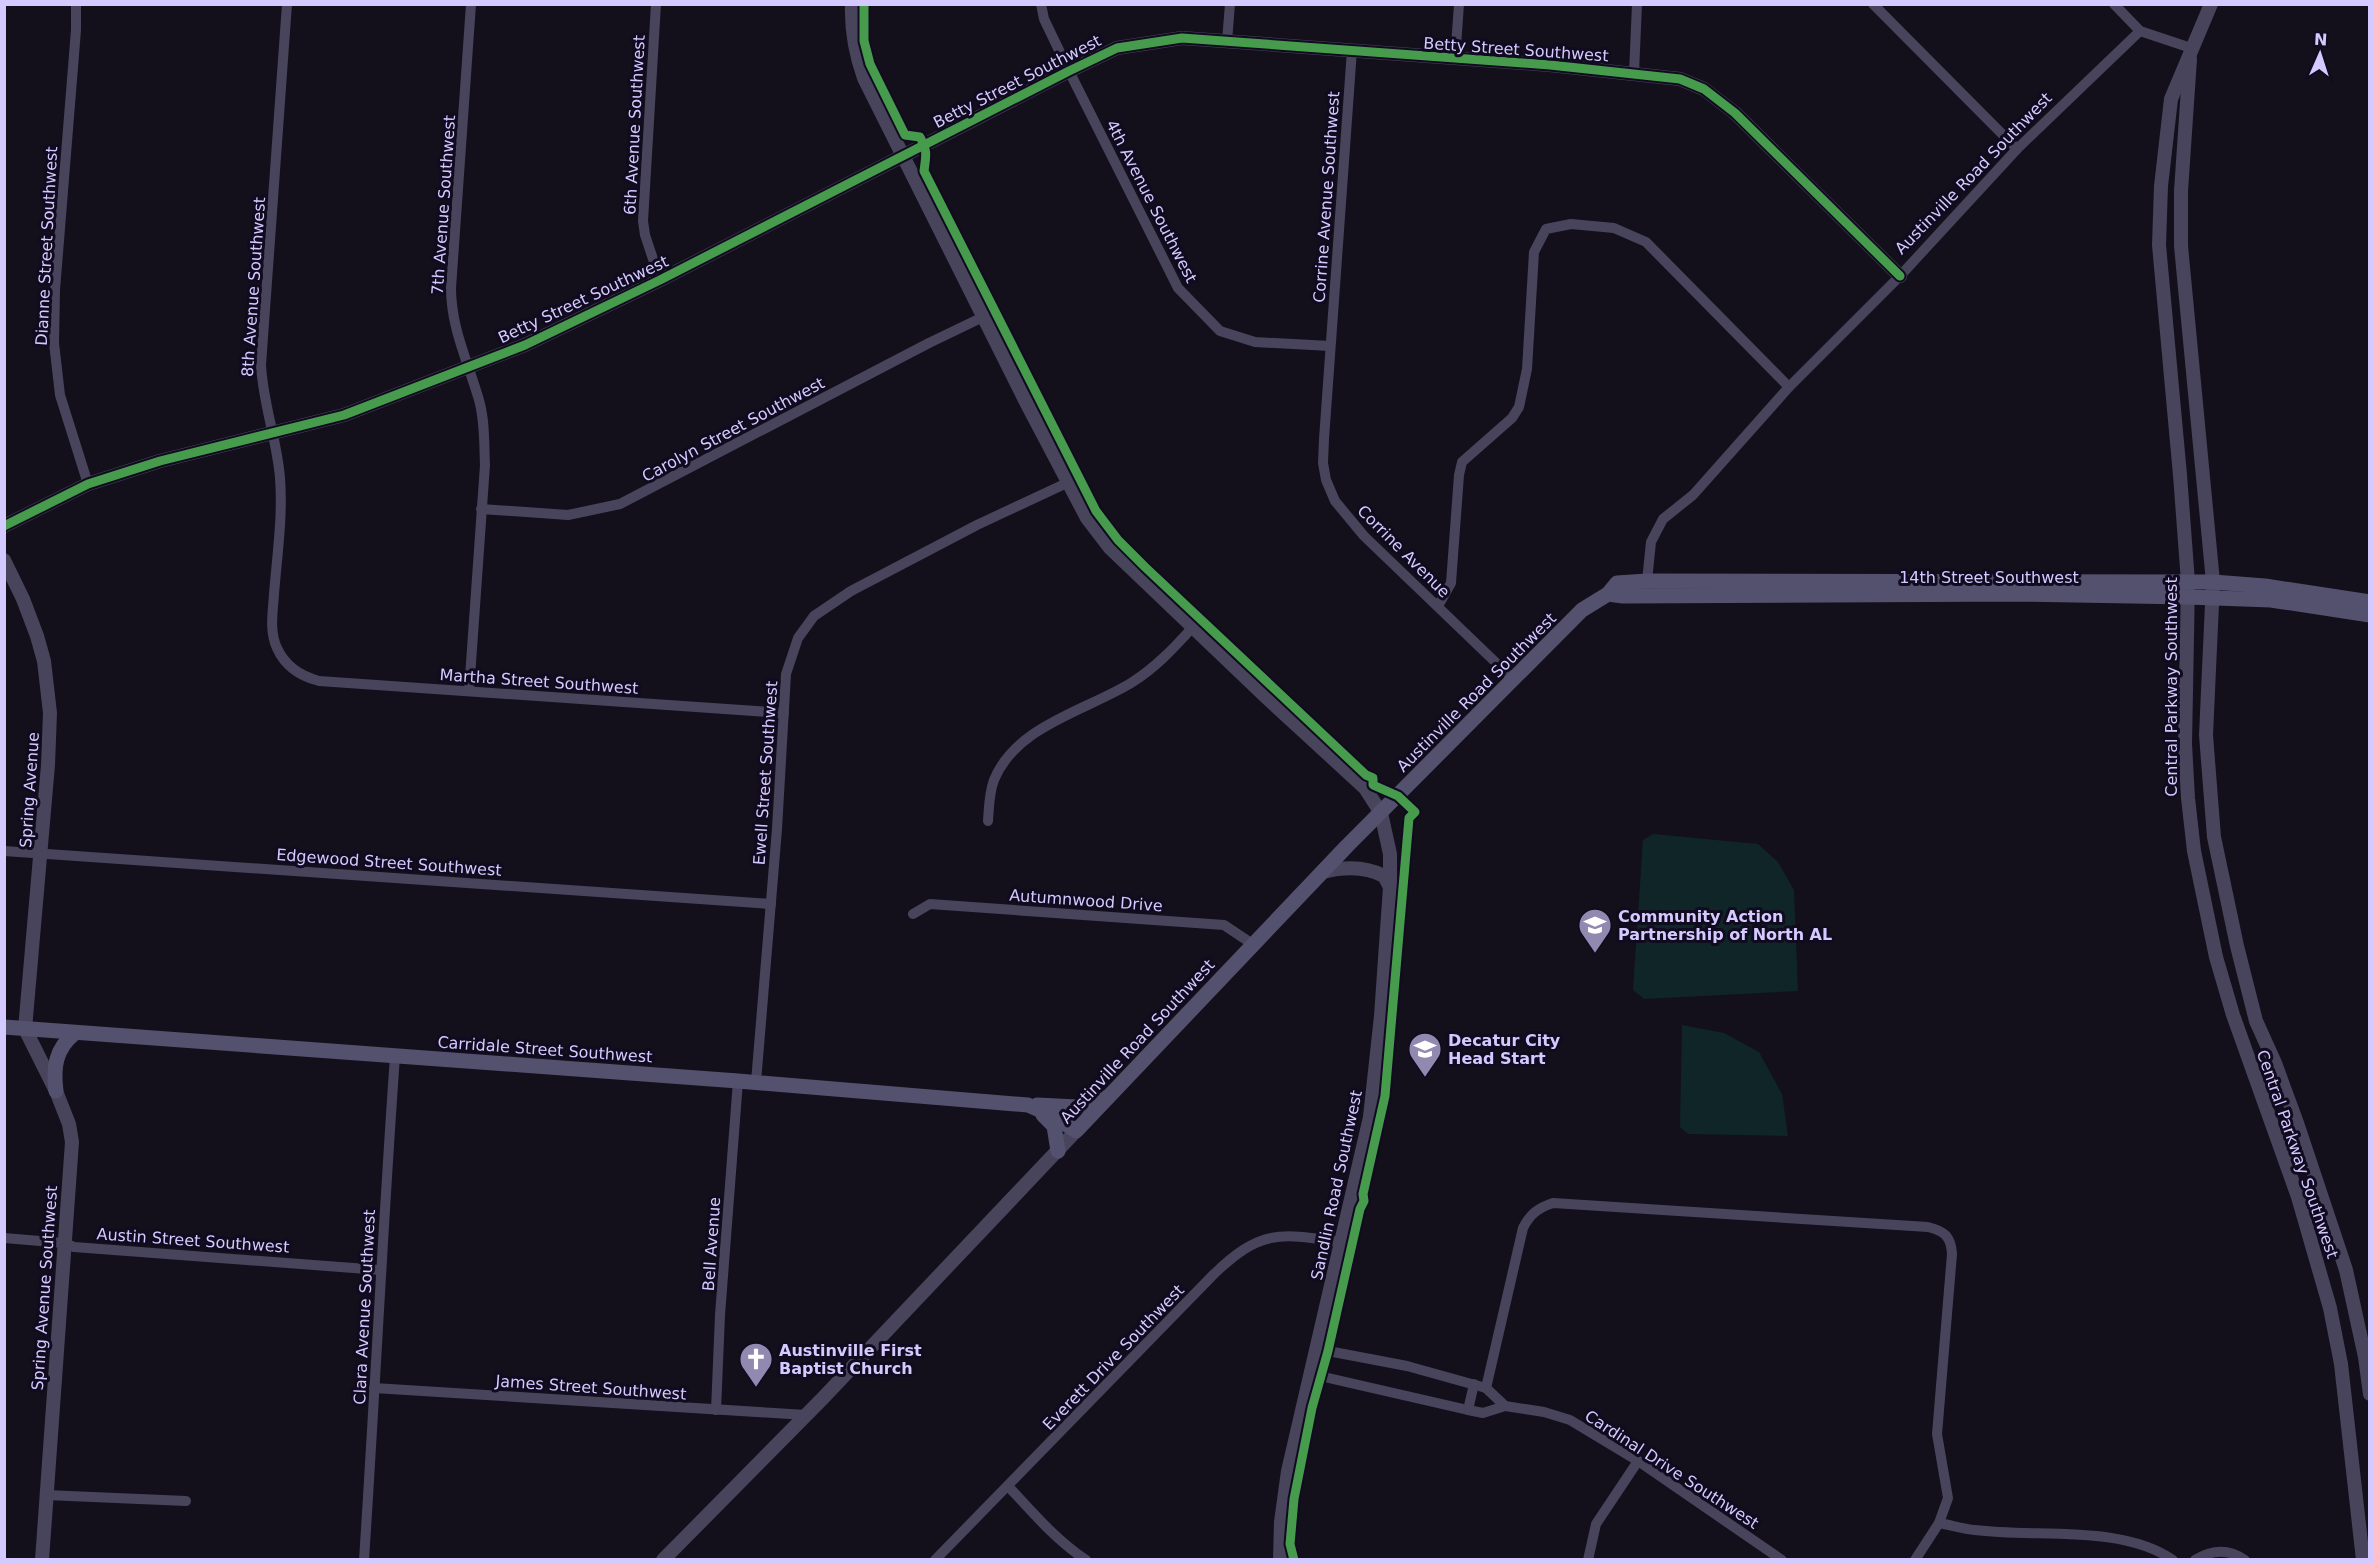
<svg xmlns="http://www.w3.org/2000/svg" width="2374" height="1564" font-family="'DejaVu Sans',sans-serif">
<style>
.green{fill:#0f2528}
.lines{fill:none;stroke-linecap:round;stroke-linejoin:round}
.minor{stroke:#48445c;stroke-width:10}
.tertiary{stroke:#48445c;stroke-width:14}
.secondary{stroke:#54516f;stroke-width:15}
.cycleway-casing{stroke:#110b20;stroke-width:13}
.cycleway{stroke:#469c4c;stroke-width:9}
.labels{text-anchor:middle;stroke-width:6;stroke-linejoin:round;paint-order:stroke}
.street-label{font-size:16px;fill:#d5caff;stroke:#110b20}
.poi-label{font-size:16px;font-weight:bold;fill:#d5caff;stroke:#110b20;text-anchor:start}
</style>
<rect width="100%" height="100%" fill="#13101b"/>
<!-- green -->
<g class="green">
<polygon points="1653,834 1758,844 1778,862 1794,890 1798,991 1644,999 1633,990 1643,840"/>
<polygon points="1682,1025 1724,1033 1759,1052 1782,1094 1788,1136 1688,1134 1680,1127"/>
</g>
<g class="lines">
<!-- minor -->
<g class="minor">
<polyline points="76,4 76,30 55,290 54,343 60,395 88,484"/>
<path d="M287,4L261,365C263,404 277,440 280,478C283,516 277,556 274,594C273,611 269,631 277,648C285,666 300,676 319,681L784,713"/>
<polyline points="656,4 643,221 645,235 660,280"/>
<polyline points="1041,4 1044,19 1069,71 1178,288 1220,331 1255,342 1330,346"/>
<polyline points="1873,4 2017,149"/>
<polyline points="2114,4 2140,31 2191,48"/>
<polyline points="1227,41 1230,4"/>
<polyline points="1352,50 1324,439 1323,463 1326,480 1335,501 1364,536 1514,680"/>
<polyline points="1455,60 1459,4"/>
<polyline points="1634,73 1637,4"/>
<polyline points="481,509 568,515 620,504 929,343 985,316"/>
<polyline points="1647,581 1651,542 1663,519 1693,495 1789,387 1900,276 2017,149 2140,31"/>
<polyline points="1438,606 1451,583 1459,475 1462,462 1512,418 1519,407 1527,369 1534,252 1546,229 1571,224 1614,228 1646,242 1789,387"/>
<path d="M469,691L485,465C484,444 485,421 479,400C468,362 451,328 451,288L471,4"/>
<path d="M988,821C989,807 989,793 994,780C1016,726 1085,711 1131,683C1155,668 1173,649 1192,628"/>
<polyline points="4,851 771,904"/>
<polyline points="913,914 930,904 1224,925 1254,945"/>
<polyline points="756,1082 777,829 786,674 798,638 814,616 851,591 977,525 1069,482"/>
<polyline points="4,1238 64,1243 74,1247 380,1270"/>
<polyline points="1316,1351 1328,1351 1407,1366 1486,1388 1505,1406"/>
<polyline points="1311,1374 1468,1410 1483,1413 1505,1406 1544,1412 1570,1420 1638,1461 1782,1560"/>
<polyline points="374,1388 806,1415"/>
<path d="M1486,1388L1523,1228C1530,1214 1538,1208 1553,1203L1928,1227C1945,1231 1951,1237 1952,1254L1937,1434L1948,1498L1939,1523L1915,1560"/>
<polyline points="716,1410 720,1315 738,1081"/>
<polyline points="1468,1410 1474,1384"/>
<path d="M1008,1486C1032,1512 1056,1540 1086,1560"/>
<polyline points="46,1495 186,1501"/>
<path d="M1939,1523C1951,1525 1963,1529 1975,1530C2037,1538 2121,1524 2173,1560"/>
<path d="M364,1560C375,1392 383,1224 395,1056"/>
<path d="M935,1560L1214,1274C1261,1229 1279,1233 1341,1242"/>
<polyline points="1588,1560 1596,1524 1638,1461"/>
<path d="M2195,1560C2211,1550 2228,1548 2245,1560"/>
</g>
<!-- tertiary -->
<g class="tertiary">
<path d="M852,4C851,31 855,53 864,78L1026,402L1087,518L1110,548L1267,698L1365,788L1381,813L1390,854V887L1381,1016L1370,1117L1288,1471L1281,1522L1280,1560"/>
<polyline points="2211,4 2171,99 2161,186 2159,245 2180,475 2188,582 2185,744 2188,798 2194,851 2216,957 2233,1015 2298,1197 2330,1308 2341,1364 2363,1560"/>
<polyline points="2190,59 2181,191 2181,246 2213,582 2206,735 2214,837 2237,946 2256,1021 2275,1063 2297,1123 2346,1270 2365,1357 2370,1394"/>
<polyline points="4,526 88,484 160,461 344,415 525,345 660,280 1069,71 1117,48 1182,38 1550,65 1680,79 1704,89 1735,113 1900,276"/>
<polyline points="4,560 23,599 37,636 44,661 50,713 48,765 25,1029 56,1091 69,1124 72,1142 42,1560"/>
<path d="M1323,872C1343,867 1365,866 1384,876L1390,887"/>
<polyline points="663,1560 823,1398 1076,1131"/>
</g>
<!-- secondary -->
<g class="secondary">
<polyline points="1608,594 1623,596 2025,594 2188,597 2271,600 2370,615"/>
<polyline points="4,1027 738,1081 1028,1105 1055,1117 1076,1131 1347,846 1582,610 1608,594 1617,583 1647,581 2213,582 2265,586 2370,602"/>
<path d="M56,1091C53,1068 55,1049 75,1033"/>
<polyline points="1037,1105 1077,1107 1108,1097"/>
<polyline points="1043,1115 1054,1126 1058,1151"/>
</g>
<!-- cycleway casing -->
<g class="cycleway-casing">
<g id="cycleway">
<path d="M864,4V41L870,64L905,135L920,137C928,152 926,155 924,171L1096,511L1118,540L1145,567L1366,775L1373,778V785L1398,796L1415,812L1409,818L1385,1096L1363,1194L1364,1201L1360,1209L1328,1351L1312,1408L1294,1499L1290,1544L1294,1560"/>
<polyline points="4,526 88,484 160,461 344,415 525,345 660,280 1069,71 1117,48 1182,38 1550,65 1680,79 1704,89 1735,113 1900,276"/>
</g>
</g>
<!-- cycleway -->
<use href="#cycleway" class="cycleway"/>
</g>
<!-- icons -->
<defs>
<g id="school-pin" transform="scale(1.725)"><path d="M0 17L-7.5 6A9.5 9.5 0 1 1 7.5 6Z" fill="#9189af" stroke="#110b20"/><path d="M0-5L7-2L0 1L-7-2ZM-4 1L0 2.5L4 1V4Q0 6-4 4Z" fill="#fff"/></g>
<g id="church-pin" transform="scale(1.725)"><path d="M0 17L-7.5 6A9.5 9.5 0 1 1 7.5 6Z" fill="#9189af" stroke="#110b20"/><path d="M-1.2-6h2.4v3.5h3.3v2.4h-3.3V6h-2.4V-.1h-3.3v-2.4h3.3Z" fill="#fff"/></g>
</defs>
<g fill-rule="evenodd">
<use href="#school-pin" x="1595" y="925"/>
<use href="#school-pin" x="1425" y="1049"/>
<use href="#church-pin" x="756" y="1359"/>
</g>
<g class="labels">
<!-- street labels -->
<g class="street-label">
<text transform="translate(1516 49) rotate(4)" y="6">Betty Street Southwest</text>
<text transform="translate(1017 81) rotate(-27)" y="6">Betty Street Southwest</text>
<text transform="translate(634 125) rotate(-87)" y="6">6th Avenue Southwest</text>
<text transform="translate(1973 173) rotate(-46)" y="6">Austinville Road Southwest</text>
<text transform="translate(1326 197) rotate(-86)" y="6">Corrine Avenue Southwest</text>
<text transform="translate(1152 201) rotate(63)" y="6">4th Avenue Southwest</text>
<text transform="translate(443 205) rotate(-86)" y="6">7th Avenue Southwest</text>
<text transform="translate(46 246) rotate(-87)" y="6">Dianne Street Southwest</text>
<text transform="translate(253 287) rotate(-86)" y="6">8th Avenue Southwest</text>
<text transform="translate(583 299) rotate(-25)" y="6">Betty Street Southwest</text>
<text transform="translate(733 429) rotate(-28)" y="6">Carolyn Street Southwest</text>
<text transform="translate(1404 551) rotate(45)" y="6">Corrine Avenue</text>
<text x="1989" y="583">14th Street Southwest</text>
<text transform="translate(539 681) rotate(4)" y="6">Martha Street Southwest</text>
<text transform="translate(2171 687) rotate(-90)" y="6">Central Parkway Southwest</text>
<text transform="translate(1476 692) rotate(-45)" y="6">Austinville Road Southwest</text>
<text transform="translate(765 773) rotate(-86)" y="6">Ewell Street Southwest</text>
<text transform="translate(29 790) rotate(-86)" y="6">Spring Avenue</text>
<text transform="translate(389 862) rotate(4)" y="6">Edgewood Street Southwest</text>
<text transform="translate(1086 900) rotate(4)" y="6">Autumnwood Drive</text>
<text transform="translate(1137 1041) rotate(-47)" y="6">Austinville Road Southwest</text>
<text transform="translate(545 1049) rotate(4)" y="6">Carridale Street Southwest</text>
<text transform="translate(2298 1154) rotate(71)" y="6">Central Parkway Southwest</text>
<text transform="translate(1336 1185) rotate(-78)" y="6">Sandlin Road Southwest</text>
<text transform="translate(193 1240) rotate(4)" y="6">Austin Street Southwest</text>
<text transform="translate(711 1244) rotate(-86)" y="6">Bell Avenue</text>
<text transform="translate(44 1288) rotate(-86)" y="6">Spring Avenue Southwest</text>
<text transform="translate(364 1307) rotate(-87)" y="6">Clara Avenue Southwest</text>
<text transform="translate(1113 1357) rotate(-46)" y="6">Everett Drive Southwest</text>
<text transform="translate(591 1387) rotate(4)" y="6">James Street Southwest</text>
<text transform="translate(1672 1469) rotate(33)" y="6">Cardinal Drive Southwest</text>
</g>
<!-- poi labels -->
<g class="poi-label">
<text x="1618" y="922">Community Action<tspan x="1618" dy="18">Partnership of North AL</tspan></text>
<text x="1448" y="1046">Decatur City<tspan x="1448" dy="18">Head Start</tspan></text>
<text x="779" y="1356">Austinville First<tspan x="779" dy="18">Baptist Church</tspan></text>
</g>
</g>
<!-- border -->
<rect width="2374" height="1564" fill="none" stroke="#d5caff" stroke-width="12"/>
<!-- north arrow -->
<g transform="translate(2320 54) rotate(3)" stroke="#110b20" stroke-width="4.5" paint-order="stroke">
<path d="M0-4.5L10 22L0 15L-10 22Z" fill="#d5caff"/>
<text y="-9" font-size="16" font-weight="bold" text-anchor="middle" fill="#d5caff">N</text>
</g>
</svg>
